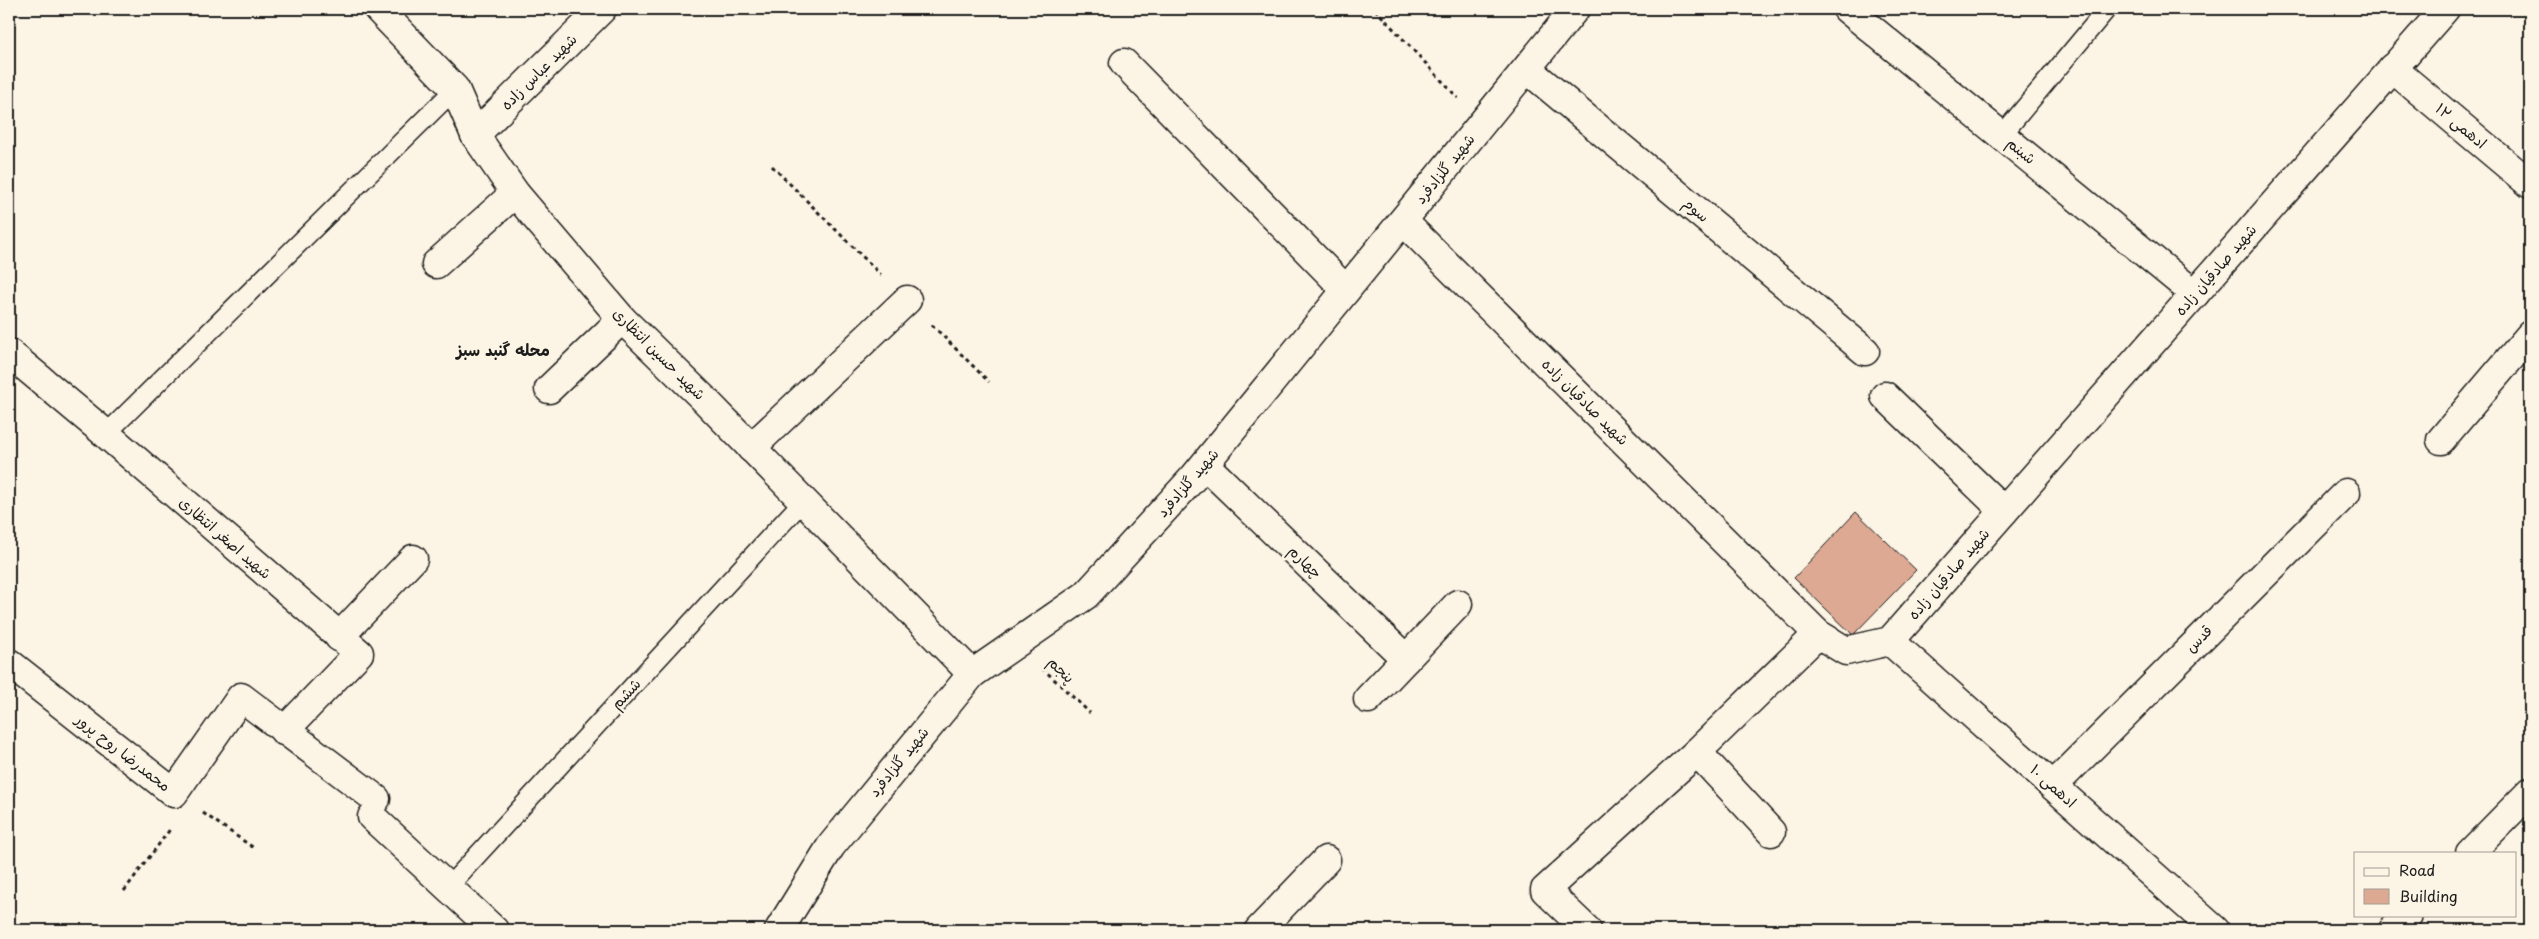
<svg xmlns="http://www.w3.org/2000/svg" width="2539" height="939" font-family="'Playpen Sans','Playpen Sans Arabic',sans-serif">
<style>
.building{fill:#dea993;stroke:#1c1c1c}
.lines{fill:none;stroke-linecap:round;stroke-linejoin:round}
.service-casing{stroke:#1c1c1c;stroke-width:21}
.minor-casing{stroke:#1c1c1c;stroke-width:31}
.tertiary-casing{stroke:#1c1c1c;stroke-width:31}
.path{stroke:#1c1c1c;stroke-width:3;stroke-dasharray:4 4;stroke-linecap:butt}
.service{stroke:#fcf5e5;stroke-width:18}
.minor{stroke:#fcf5e5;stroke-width:28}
.tertiary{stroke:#fcf5e5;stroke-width:28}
.labels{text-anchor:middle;stroke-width:5;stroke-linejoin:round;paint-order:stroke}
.street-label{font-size:15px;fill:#1c1c1c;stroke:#fcf5e5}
.neighbourhood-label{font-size:16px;font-weight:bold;fill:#1c1c1c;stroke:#fcf5e5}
</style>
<rect width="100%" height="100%" fill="#fcf5e5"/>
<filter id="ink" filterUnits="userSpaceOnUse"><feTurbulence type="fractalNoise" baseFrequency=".02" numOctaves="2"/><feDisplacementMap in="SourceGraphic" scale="10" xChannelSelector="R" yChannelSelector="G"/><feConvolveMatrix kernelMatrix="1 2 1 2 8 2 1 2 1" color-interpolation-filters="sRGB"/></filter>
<g filter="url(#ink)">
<!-- building -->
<polygon class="building" points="1856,512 1916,570 1853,635 1794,578"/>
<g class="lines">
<!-- service casing -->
<g class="service-casing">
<g id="service">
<polyline points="2002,135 2107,9"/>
<polyline points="106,434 455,89"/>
<polyline points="448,887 803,501"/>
</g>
</g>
<!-- minor casing -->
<g class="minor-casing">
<g id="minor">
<polyline points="378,9 455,89 475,135 515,193 622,319 702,397 972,674"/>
<polyline points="1847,9 2195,294"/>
<polyline points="1124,63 1346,290"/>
<polyline points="2392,68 2530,184"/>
<polyline points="1527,69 1865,351"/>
<polyline points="475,135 602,9"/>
<polyline points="1403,221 1818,634 1846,651 1890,641 2445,9"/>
<polyline points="436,264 515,193"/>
<polyline points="9,353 106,434 359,653 284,731"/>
<polyline points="549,389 622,319"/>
<polyline points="1885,396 2004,511"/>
<polyline points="2441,440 2530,335"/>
<polyline points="751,448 907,300"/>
<polyline points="1205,465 1406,659"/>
<polyline points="339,637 413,559"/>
<polyline points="1890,641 2215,930"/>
<polyline points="9,663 174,793 241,697 376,799"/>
<polyline points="1368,699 1458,604"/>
<polyline points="1697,752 1771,832"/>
<polyline points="2053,786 2346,493"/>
<polyline points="372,817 494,930"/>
<polyline points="779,930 831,846 972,674 1086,595 1194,477 1575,9"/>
<polyline points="1259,930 1326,860"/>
<polyline points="1587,930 1545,890 1697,752 1818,634"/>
</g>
</g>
<!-- tertiary casing -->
<g class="tertiary-casing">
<g id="tertiary">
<polyline points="2470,853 2530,792"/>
<polyline points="2393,930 2408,915"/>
</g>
</g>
<!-- path -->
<g class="path">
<polyline points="1375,9 1458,98"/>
<polyline points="772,166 881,275"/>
<polyline points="932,325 989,382"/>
<polyline points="1042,668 1090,713"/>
<polyline points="203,813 254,848"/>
<polyline points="124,891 171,828"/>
</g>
<!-- service -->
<use href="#service" class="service"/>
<!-- minor -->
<use href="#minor" class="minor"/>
<!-- tertiary -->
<use href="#tertiary" class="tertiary"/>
</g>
</g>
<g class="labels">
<!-- street labels -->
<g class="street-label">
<text transform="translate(539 72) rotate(-45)" y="5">شهید عباس زاده</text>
<text transform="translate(2461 126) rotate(40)" y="5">ادهمی ۱۲</text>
<text transform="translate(2021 151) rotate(39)" y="5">شبنم</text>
<text transform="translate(1445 169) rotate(-51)" y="5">شهید گلزادفرد</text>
<text transform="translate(1696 210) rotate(40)" y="5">سوم</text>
<text transform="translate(2216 270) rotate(-49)" y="5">شهید صادقیان زاده</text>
<text transform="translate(659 354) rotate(45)" y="5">شهید حسین انتظاری</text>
<text transform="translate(1585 402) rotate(45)" y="5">شهید صادقیان زاده</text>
<text transform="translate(1188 483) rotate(-49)" y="5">شهید گلزادفرد</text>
<text transform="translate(225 538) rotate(41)" y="5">شهید اصغر انتظاری</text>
<text transform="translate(1305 562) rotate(44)" y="5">چهارم</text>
<text transform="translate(1949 574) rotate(-49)" y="5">شهید صادقیان زاده</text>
<text transform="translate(2199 639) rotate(-45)" y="5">قدس</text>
<text transform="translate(1061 670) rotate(44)" y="5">پنجم</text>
<text transform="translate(626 694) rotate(-47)" y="5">ششم</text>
<text transform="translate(123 753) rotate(38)" y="5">محمدرضا روح پرور</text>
<text transform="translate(899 762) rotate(-51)" y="5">شهید گلزادفرد</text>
<text transform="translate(2053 786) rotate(42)" y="5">ادهمی ۱۰</text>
</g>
<!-- neighbourhood labels -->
<g class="neighbourhood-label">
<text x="503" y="356">محله گنبد سبز</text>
</g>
</g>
<!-- margin -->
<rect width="2539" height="939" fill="none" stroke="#fcf5e5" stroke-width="30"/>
<rect x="15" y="15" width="2509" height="909" fill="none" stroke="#1c1c1c" stroke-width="2" filter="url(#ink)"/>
<!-- legend -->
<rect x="2354" y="852" width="162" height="65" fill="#fcf5e5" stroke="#a29e95"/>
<rect x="2364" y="868" width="25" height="8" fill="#fcf5e5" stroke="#a29e95"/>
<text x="2399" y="876" font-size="15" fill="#1c1c1c">Road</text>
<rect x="2364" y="889" width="25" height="15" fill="#dea993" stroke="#a29e95"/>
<text x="2399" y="902" font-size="15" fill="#1c1c1c">Building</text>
</svg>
